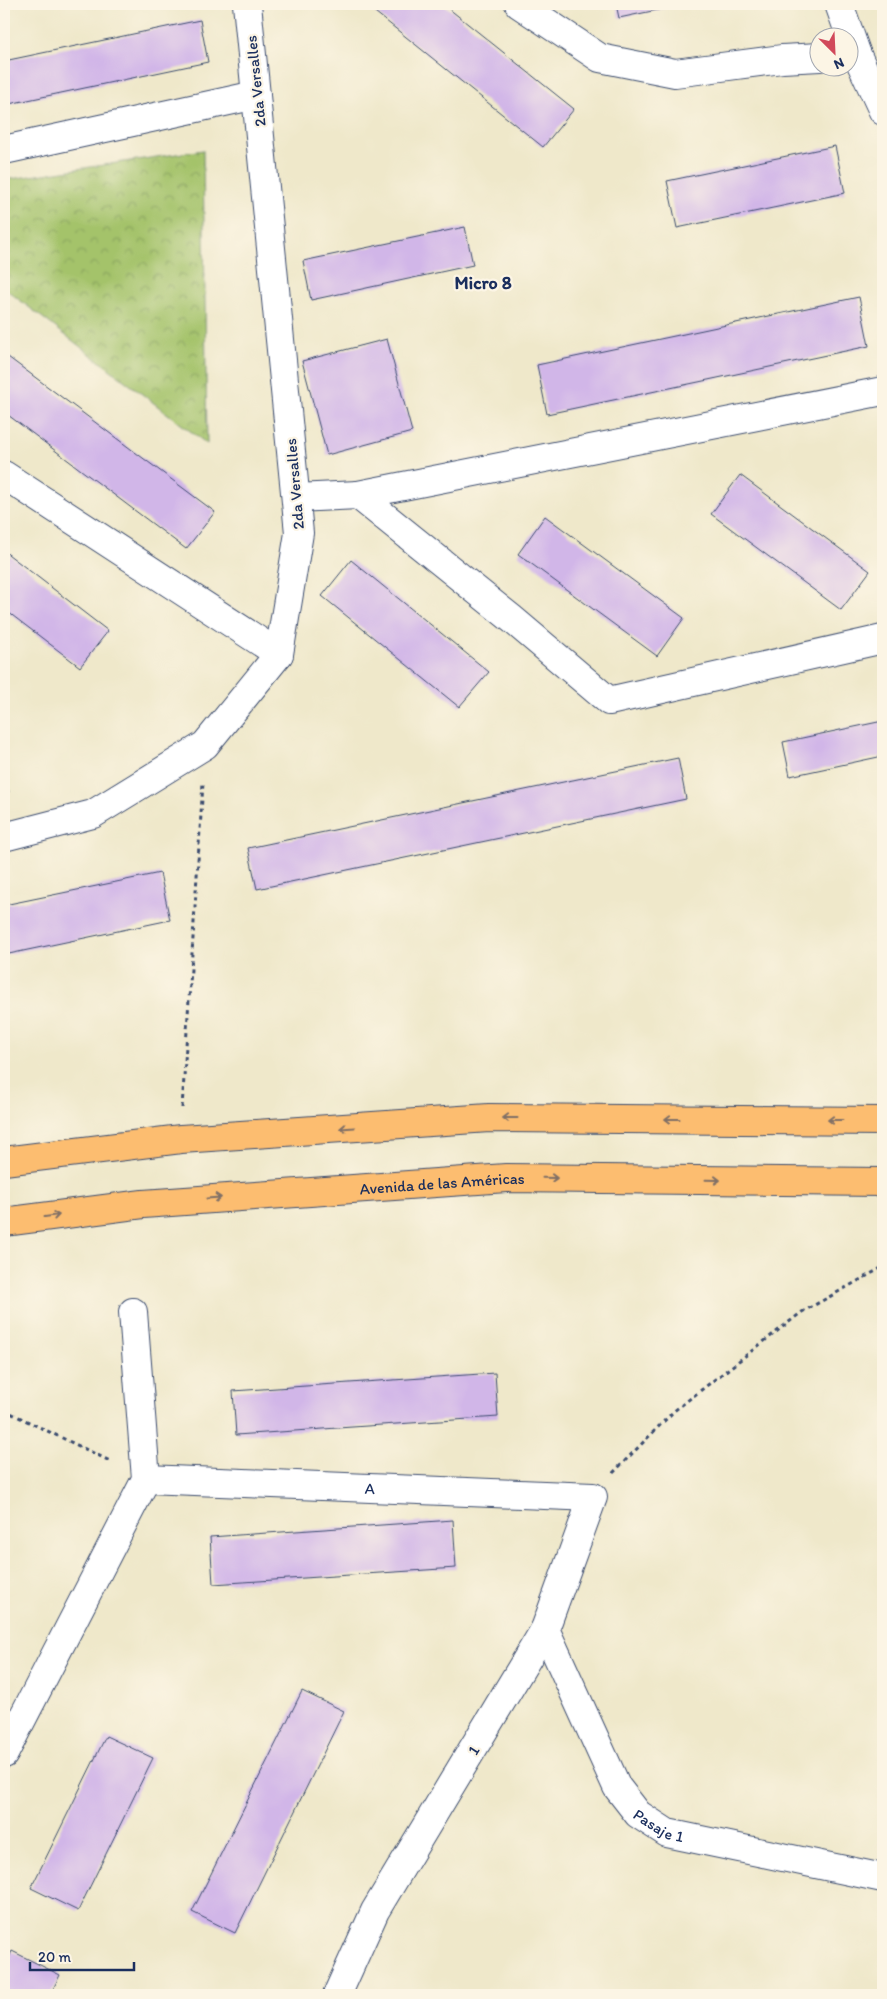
<svg xmlns="http://www.w3.org/2000/svg" width="887" height="1999" font-family="Itim,sans-serif">
<style>
.park{fill:url(#park-crowns);stroke:#607964}
.building{fill:#d1b6e8}
.lines{fill:none;stroke-linecap:round;stroke-linejoin:round}
.minor-casing{stroke:#3b4b6e;stroke-width:30}
.tertiary-casing{stroke:#3b4b6e;stroke-width:30}
.primary-casing{stroke:#3b4b6e;stroke-width:30}
.path{stroke:#3b4b6e;stroke-width:3;stroke-dasharray:4 4;stroke-linecap:butt}
.minor{stroke:#fff;stroke-width:28}
.tertiary{stroke:#fff;stroke-width:28}
.primary{stroke:#fcbd6f;stroke-width:28}
.oneway{stroke:#806f66}
.labels{text-anchor:middle;stroke-width:4.5;stroke-linejoin:round;paint-order:stroke}
.street-label{font-size:16px;fill:#1b2f5e;stroke:#fcf5e5}
.neighbourhood-label{font-size:18px;font-weight:bold;fill:#1b2f5e;stroke:#fcf5e5}
</style>
<defs>
<pattern id="park-crowns" width="20" height="18" patternUnits="userSpaceOnUse" patternTransform="scale(1.25)"><rect width="20" height="18" fill="#a4c36b"/><path d="M2 6a3 3 0 1 1 6 0M12 15a3 3 0 1 1 6 0" fill="none" stroke="#859f5b"/></pattern>
</defs>
<rect width="100%" height="100%" fill="#fcf5e5"/>
<filter id="ink" filterUnits="userSpaceOnUse"><feTurbulence type="fractalNoise" baseFrequency=".02" numOctaves="2"/><feDisplacementMap in="SourceGraphic" scale="10" xChannelSelector="R" yChannelSelector="G"/><feConvolveMatrix kernelMatrix="1 2 1 2 8 2 1 2 1" color-interpolation-filters="sRGB"/></filter>
<filter id="wash" filterUnits="userSpaceOnUse"><feTurbulence type="fractalNoise" baseFrequency=".0096" numOctaves="4" result="noise"/><feDisplacementMap in="SourceGraphic" scale="20" xChannelSelector="R" yChannelSelector="G"/><feGaussianBlur stdDeviation="1.12" result="paint"/><feColorMatrix in="noise" values="0 0 0 0 0 0 0 0 0 0 0 0 0 0 0 0 0 1.4 0 .05"/><feComposite in="paint" operator="in"/></filter>
<g filter="url(#wash)">
<rect width="100%" height="100%" fill="#efe8ca"/>
<!-- park -->
<polygon class="park" points="203,150 207,444 4,288 4,180"/>
<g id="blocks">
<!-- building -->
<g class="building">
<polygon points="365,4 443,4 574,109 543,147"/>
<polygon points="616,4 681,4 681,5 619,18"/>
<polygon points="200,20 208,62 4,105 4,61"/>
<polygon points="835,146 845,193 677,228 667,181"/>
<polygon points="465,227 473,265 311,300 303,261"/>
<polygon points="859,297 869,346 547,414 537,365"/>
<polygon points="387,339 412,432 327,455 302,361"/>
<polygon points="4,354 215,512 186,549 4,412"/>
<polygon points="740,475 870,571 841,610 711,514"/>
<polygon points="545,516 684,618 657,656 518,554"/>
<polygon points="4,551 108,631 80,667 4,609"/>
<polygon points="351,560 489,672 459,707 322,596"/>
<polygon points="883,721 883,756 790,776 783,742"/>
<polygon points="678,758 686,799 257,889 248,848"/>
<polygon points="4,771 9,792 4,793"/>
<polygon points="160,873 170,920 4,955 4,905"/>
<polygon points="495,1373 498,1417 236,1435 233,1391"/>
<polygon points="453,1520 456,1568 213,1584 210,1537"/>
<polygon points="302,1691 344,1711 235,1933 192,1912"/>
<polygon points="106,1736 153,1758 78,1911 31,1888"/>
<polygon points="12,1951 60,1975 50,1995 4,1995 4,1968"/>
</g>
</g>
</g>
<g filter="url(#ink)">
<use href="#blocks" fill-opacity="0" stroke="#3b4b6e" stroke-width="1"/>
<g class="lines">
<!-- minor casing -->
<g class="minor-casing">
<g id="minor">
<polyline points="519,4 600,58 675,73 782,59 820,57"/>
<polyline points="839,4 857,55"/>
<polyline points="850,55 857,55 883,111"/>
<polyline points="4,150 256,95"/>
<polyline points="4,475 279,654"/>
<polyline points="358,495 512,619 609,701 883,639"/>
<polyline points="296,498 358,495 883,391"/>
<path id="s1" d="M146,1479L593,1497L545,1629L375,1911L337,1995"/>
<path id="s2" d="M545,1629L617,1787L638,1814L667,1833L883,1878"/>
<polyline points="4,1754 146,1479 133,1312"/>
</g>
</g>
<!-- tertiary casing -->
<g class="tertiary-casing">
<polyline id="tertiary" points="4,837 93,814 205,745 279,654 299,533 247,4"/>
</g>
<!-- primary casing -->
<g class="primary-casing">
<g id="primary">
<polyline points="4,1161 181,1139 489,1118 883,1121"/>
<path id="s3" d="M4,1222L143,1204L506,1178L883,1182"/>
</g>
</g>
<!-- path -->
<g class="path">
<polyline points="182,1108 203,783"/>
<polyline points="4,1410 112,1462"/>
<polyline points="613,1473 674,1411 802,1312 883,1267"/>
</g>
<!-- minor -->
<use href="#minor" class="minor"/>
<!-- tertiary -->
<use href="#tertiary" class="tertiary"/>
<!-- primary -->
<use href="#primary" class="primary"/>
</g>
<!-- one-way arrows -->
<defs><path id="oneway-shaft" d="M-6 0H5M1.5-3L5.5 0L1.5 3" fill="none" stroke-width="1.6" stroke-linecap="round" stroke-linejoin="round" transform="scale(1.25)"/></defs>
<g class="oneway">
<use href="#oneway-shaft" transform="translate(510 1118) rotate(-180)"/>
<use href="#oneway-shaft" transform="translate(672 1119) rotate(-180)"/>
<use href="#oneway-shaft" transform="translate(835 1120) rotate(-180)"/>
<use href="#oneway-shaft" transform="translate(347 1128) rotate(176)"/>
<use href="#oneway-shaft" transform="translate(550 1178) rotate(1)"/>
<use href="#oneway-shaft" transform="translate(713 1180) rotate(1)"/>
<use href="#oneway-shaft" transform="translate(214 1198) rotate(-4)"/>
<use href="#oneway-shaft" transform="translate(52 1216) rotate(-8)"/>
</g>
</g>
<g class="labels">
<!-- street labels -->
<g class="street-label">
<text transform="translate(255 81) rotate(-96)" y="6">2da Versalles</text>
<text transform="translate(294 484) rotate(-95)" y="6">2da Versalles</text>
<text dy="6" stroke="none"><textPath href="#s3" startOffset="440">Avenida de las Américas</textPath></text>
<text dy="6" stroke="none"><textPath href="#s1" startOffset="224">A</textPath></text>
<text transform="translate(473 1750) rotate(-59)" y="6">1</text>
<text dy="6" stroke="none"><textPath href="#s2" startOffset="232">Pasaje 1</textPath></text>
</g>
<!-- neighbourhood labels -->
<g class="neighbourhood-label">
<text x="483" y="289">Micro 8</text>
</g>
</g>
<!-- margin -->
<rect width="887" height="1999" fill="none" stroke="#fcf5e5" stroke-width="20"/>
<!-- north arrow -->
<g transform="translate(834 52) rotate(156)"><circle r="24" fill="#fcf5e5" stroke="#a2a6af"/>
<path d="M0-4L9 19L0 12L-9 19Z" fill="#d1495b"/>
<text y="-8" font-size="14" font-weight="bold" text-anchor="middle" fill="#1b2f5e">N</text>
</g>
<!-- scale -->
<path d="M30 1962v8h104v-8" fill="none" stroke="#1b2f5e" stroke-width="2.5"/>
<text x="38" y="1962" font-size="15" fill="#1b2f5e" stroke="#fcf5e5" stroke-width="4" paint-order="stroke">20 m</text>
</svg>
